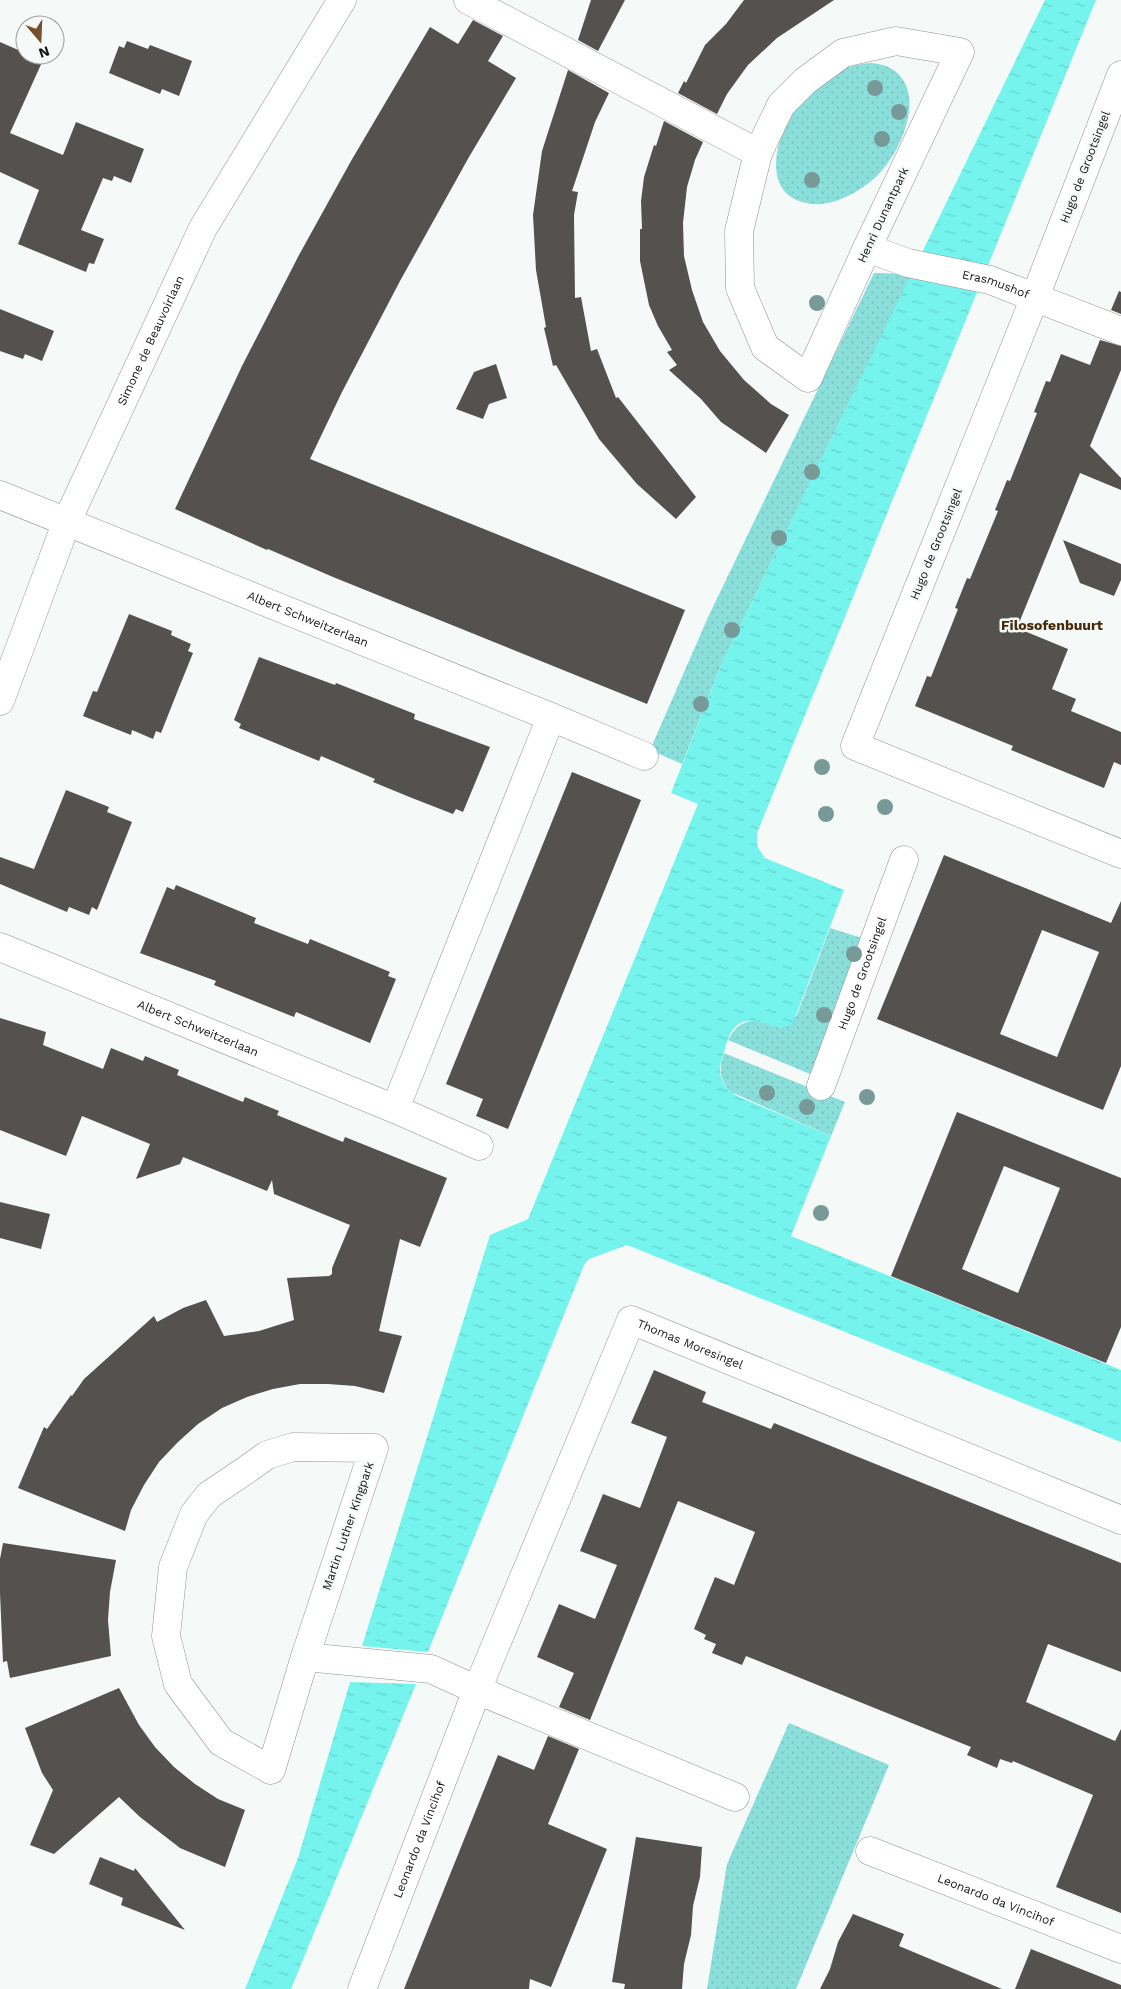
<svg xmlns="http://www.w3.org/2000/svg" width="1121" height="1989" font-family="'Work Sans',sans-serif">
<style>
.grass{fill:url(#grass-dots)}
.water{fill:url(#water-ripples)}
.building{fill:#54514f;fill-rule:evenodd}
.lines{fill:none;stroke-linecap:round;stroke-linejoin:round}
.pedestrian-casing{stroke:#8e9393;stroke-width:29}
.minor-casing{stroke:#8e9393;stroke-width:29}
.pedestrian{stroke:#fff;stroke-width:28}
.minor{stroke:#fff;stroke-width:28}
.tree{fill:#779998}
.labels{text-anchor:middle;stroke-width:5;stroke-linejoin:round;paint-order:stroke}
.street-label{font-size:12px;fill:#151717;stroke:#f5faf9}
.neighbourhood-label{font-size:14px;font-weight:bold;fill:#482b0d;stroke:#f5faf9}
</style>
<defs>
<pattern id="grass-dots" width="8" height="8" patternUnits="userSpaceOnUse" patternTransform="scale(1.25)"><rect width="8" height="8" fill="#8bdfdb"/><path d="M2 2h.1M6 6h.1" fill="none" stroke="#77bfbb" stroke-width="1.8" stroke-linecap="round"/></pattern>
<pattern id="water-ripples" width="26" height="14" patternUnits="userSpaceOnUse" patternTransform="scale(1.25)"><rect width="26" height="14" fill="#75f4ee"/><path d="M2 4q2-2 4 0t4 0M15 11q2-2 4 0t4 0" fill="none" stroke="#64d0cb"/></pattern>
</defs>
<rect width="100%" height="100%" fill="#f5faf9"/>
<!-- grass -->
<g class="grass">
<path d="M871,63C878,64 886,65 892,69C928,92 901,153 877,176C861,191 835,206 813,204C767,200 772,155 786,124C789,119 791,112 794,107C798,102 806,97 811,92C833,73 841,66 871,63Z"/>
<polygon points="874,273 912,274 722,663 682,764 650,750 709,615"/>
<path d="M830,928L865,939L810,1074L728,1040C742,1014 757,1020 781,1028L797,1015Z"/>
<path d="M724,1053L845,1102L831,1136L731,1092C719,1080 719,1068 724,1053Z"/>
<polygon points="789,1723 889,1765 796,1989 707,1989 727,1864"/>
</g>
<!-- water -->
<g class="water">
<path d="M1045,0H1096L757,833V846L765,858L844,890L793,1023C773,1040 741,996 726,1045C724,1053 720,1062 720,1071C721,1083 727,1089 737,1096L831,1136L791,1236L1121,1370V1442L627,1245L589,1259L584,1265L428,1652L362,1646L490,1235L528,1219L698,804L671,793L722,663Z"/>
<polygon points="350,1682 416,1684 291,1989 245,1989 298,1858"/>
</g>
<!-- building -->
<g class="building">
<polygon points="591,0 625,0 598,51 578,40"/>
<polygon points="744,0 834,0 777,38 748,65 727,94 717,114 678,93 684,81 686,83 705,45 726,24"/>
<polygon points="473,20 503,36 488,61 516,78 469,157 400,281 342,392 310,459 685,610 647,704 333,577 268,549 267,550 175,509 242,366 299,255 351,161 430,27 458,44"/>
<polygon points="127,41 148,49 150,45 192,61 179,96 162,89 160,94 109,73 119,46 124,48"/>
<polygon points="0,42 25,53 25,55 31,55 43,60 10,133 63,155 76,122 144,149 131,183 114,176 112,181 103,178 81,230 104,239 94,264 89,263 86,272 18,244 39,190 0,172"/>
<polygon points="568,70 609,93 595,122 572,191 578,192 574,215 575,298 581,297 591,351 597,349 616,398 618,397 696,497 676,519 637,484 599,439 556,365 553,366 544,328 546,327 536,270 533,215 542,151"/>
<polygon points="664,121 703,142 695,160 687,187 683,223 684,256 692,290 703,322 720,351 744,380 771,404 789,415 766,453 721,422 701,399 669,370 677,365 667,352 672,350 658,326 649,305 640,261 640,229 642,229 641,201 644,177 654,145 656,146"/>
<polygon points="1119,291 1121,292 1121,314 1111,310"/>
<polygon points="0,309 54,331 42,361 25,354 23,359 0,351"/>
<polygon points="1100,340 1121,346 1121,370 1090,446 1121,478 1121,490 1080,473 1017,628 1068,649 1052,689 1076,699 1071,711 1121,732 1121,765 1114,762 1104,788 1011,750 1013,746 915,706 927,676 931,677 958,609 955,608 967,578 970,579 998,511 995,510 1007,480 1010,481 1037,413 1034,412 1046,381 1050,382 1061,354 1090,365"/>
<polygon points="496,364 507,398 489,404 483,419 456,409 474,372"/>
<polygon points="1063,540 1121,564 1121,580 1114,596 1080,583"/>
<polygon points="129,614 172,631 171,635 191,644 188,651 193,653 178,690 161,733 156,731 153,739 132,730 131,735 83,716 93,691 97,692"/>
<polygon points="259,657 335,685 336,683 415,714 414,719 490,747 463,812 456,809 453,814 412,798 373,782 375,779 321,756 319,761 239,728 241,724 234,720"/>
<polygon points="572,772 641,800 508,1129 476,1116 483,1099 446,1084"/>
<polygon points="66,790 109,807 107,812 132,822 97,910 92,907 89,915 69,907 67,912 0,884 0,857 34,869"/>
<path d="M944,855L1111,923L1121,901V1066L1103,1110L877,1019ZM1042,930L1099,952L1057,1057L1000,1034Z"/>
<polygon points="176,885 256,918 254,923 308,944 310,939 390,972 388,976 396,979 370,1043 296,1012 294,1017 214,985 216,981 140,953 167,887 174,890"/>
<polygon points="0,1018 46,1032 43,1045 103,1069 111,1048 143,1061 145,1056 179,1070 177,1075 243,1102 245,1097 279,1111 277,1115 343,1142 345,1137 447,1178 420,1247 400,1239 379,1331 402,1336 384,1393 355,1386 328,1384 300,1384 273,1389 247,1397 222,1408 198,1424 178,1442 159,1462 144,1485 131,1510 125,1531 18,1488 44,1427 47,1429 71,1395 72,1396 84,1379 154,1316 157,1322 183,1308 206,1300 224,1336 259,1331 294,1320 287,1278 329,1276 332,1274 332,1268 350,1225 274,1194 272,1180 267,1191 183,1157 180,1164 136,1179 150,1144 82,1116 66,1156 0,1130"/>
<path d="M957,1112L1121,1178V1327L1106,1363L891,1276ZM1004,1166L1060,1188L1018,1293L962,1269Z"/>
<polygon points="0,1202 50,1214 41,1249 0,1238"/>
<polygon points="654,1370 706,1392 702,1402 771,1429 774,1423 1121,1563 1121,1672 1048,1644 1026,1702 1115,1741 1121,1729 1121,1913 1056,1887 1093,1795 1013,1761 1012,1763 1000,1759 997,1768 967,1755 971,1747 746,1656 742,1665 712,1653 716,1644 704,1639 706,1635 694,1629 715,1577 734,1585 755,1532 678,1501 590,1720 559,1707 574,1673 537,1657 559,1604 595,1619 617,1565 580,1551 603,1494 640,1508 667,1437 631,1423"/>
<polygon points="3,1543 116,1560 110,1592 108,1620 111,1656 10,1678 7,1661 3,1662 0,1593 0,1559"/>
<polygon points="119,1688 139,1725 155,1747 174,1767 195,1784 218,1799 245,1810 225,1867 180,1848 140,1817 119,1797 54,1854 30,1845 53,1790 42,1773 25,1728"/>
<polygon points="548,1736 579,1749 548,1824 607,1849 551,1987 530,1979 529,1989 404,1989 498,1755 534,1770"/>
<polygon points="636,1837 702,1847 700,1877 693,1906 691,1935 684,1964 682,1989 624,1989 625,1984 612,1982"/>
<polygon points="100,1857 134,1871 135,1868 185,1930 121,1905 123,1898 89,1884"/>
<polygon points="853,1914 904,1934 899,1946 1002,1989 820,1989 830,1969 838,1942"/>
<polygon points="1031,1949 1121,1985 1121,1989 1015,1989"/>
</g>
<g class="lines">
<!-- pedestrian casing -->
<g class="pedestrian-casing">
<g id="pedestrian">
<path id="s1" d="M821,1086L904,860"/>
</g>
</g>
<!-- minor casing -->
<g class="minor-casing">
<g id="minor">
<polyline points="468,0 758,153"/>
<polygon points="896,41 960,52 867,248 808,378 765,347 740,288 739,231 758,153 781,105 805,81 843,53"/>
<polyline points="1121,75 1035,297 855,746 1121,854"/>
<path id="s2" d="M867,248L908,263L990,280L1121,331"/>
<path id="s3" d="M0,495L551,717L644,756"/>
<path id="s4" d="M0,701L67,521L203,228L342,0"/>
<path id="s5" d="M0,947L395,1109L479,1146"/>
<polyline points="395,1109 551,717"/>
<polygon points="293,1447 374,1448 305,1657 271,1770 221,1742 178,1684 166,1636 173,1567 194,1514 209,1495 249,1468 267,1455"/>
<polyline points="305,1657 431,1669 477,1690 735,1797"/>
<path id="s6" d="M870,1851L1121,1949"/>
<path id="s7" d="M362,1989L477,1690L631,1320L1121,1520"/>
</g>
</g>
<!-- pedestrian -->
<use href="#pedestrian" class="pedestrian"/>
<!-- minor -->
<use href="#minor" class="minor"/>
</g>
<!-- trees -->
<g class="tree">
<circle cx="875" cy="88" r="8"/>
<circle cx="899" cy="112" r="8"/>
<circle cx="882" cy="139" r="8"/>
<circle cx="812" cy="180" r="8"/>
<circle cx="817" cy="303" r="8"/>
<circle cx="812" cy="472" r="8"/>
<circle cx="779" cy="538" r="8"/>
<circle cx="732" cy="630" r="8"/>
<circle cx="701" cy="704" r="8"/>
<circle cx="822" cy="767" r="8"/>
<circle cx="885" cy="807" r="8"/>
<circle cx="826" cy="814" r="8"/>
<circle cx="854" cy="954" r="8"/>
<circle cx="824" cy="1015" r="8"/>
<circle cx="767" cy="1093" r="8"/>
<circle cx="867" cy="1097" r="8"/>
<circle cx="807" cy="1107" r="8"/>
<circle cx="821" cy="1213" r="8"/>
</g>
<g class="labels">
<!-- street labels -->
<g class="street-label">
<text transform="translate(1085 167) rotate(-69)" y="4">Hugo de Grootsingel</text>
<text transform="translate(883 215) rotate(-65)" y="4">Henri Dunantpark</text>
<text dy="4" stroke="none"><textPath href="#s2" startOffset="134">Erasmushof</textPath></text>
<text dy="4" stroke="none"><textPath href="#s4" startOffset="391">Simone de Beauvoirlaan</textPath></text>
<text transform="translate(936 544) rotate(-68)" y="4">Hugo de Grootsingel</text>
<text dy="4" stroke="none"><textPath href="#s3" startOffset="332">Albert Schweitzerlaan</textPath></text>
<text dy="4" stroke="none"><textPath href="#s1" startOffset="120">Hugo de Grootsingel</textPath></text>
<text dy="4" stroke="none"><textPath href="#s5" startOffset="214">Albert Schweitzerlaan</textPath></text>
<text dy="4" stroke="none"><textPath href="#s7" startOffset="785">Thomas Moresingel</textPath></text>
<text transform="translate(348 1526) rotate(-71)" y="4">Martin Luther Kingpark</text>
<text dy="4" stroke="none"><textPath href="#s7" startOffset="160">Leonardo da Vincihof</textPath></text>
<text dy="4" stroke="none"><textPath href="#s6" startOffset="135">Leonardo da Vincihof</textPath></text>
</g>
<!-- neighbourhood labels -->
<g class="neighbourhood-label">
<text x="1052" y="630">Filosofenbuurt</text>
</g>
</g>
<!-- north arrow -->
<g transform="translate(40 40) rotate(161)"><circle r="24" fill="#f5faf9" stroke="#9b9f9f"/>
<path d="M0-4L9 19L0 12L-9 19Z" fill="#76502c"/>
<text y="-8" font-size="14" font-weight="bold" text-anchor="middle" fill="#151717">N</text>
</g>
</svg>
